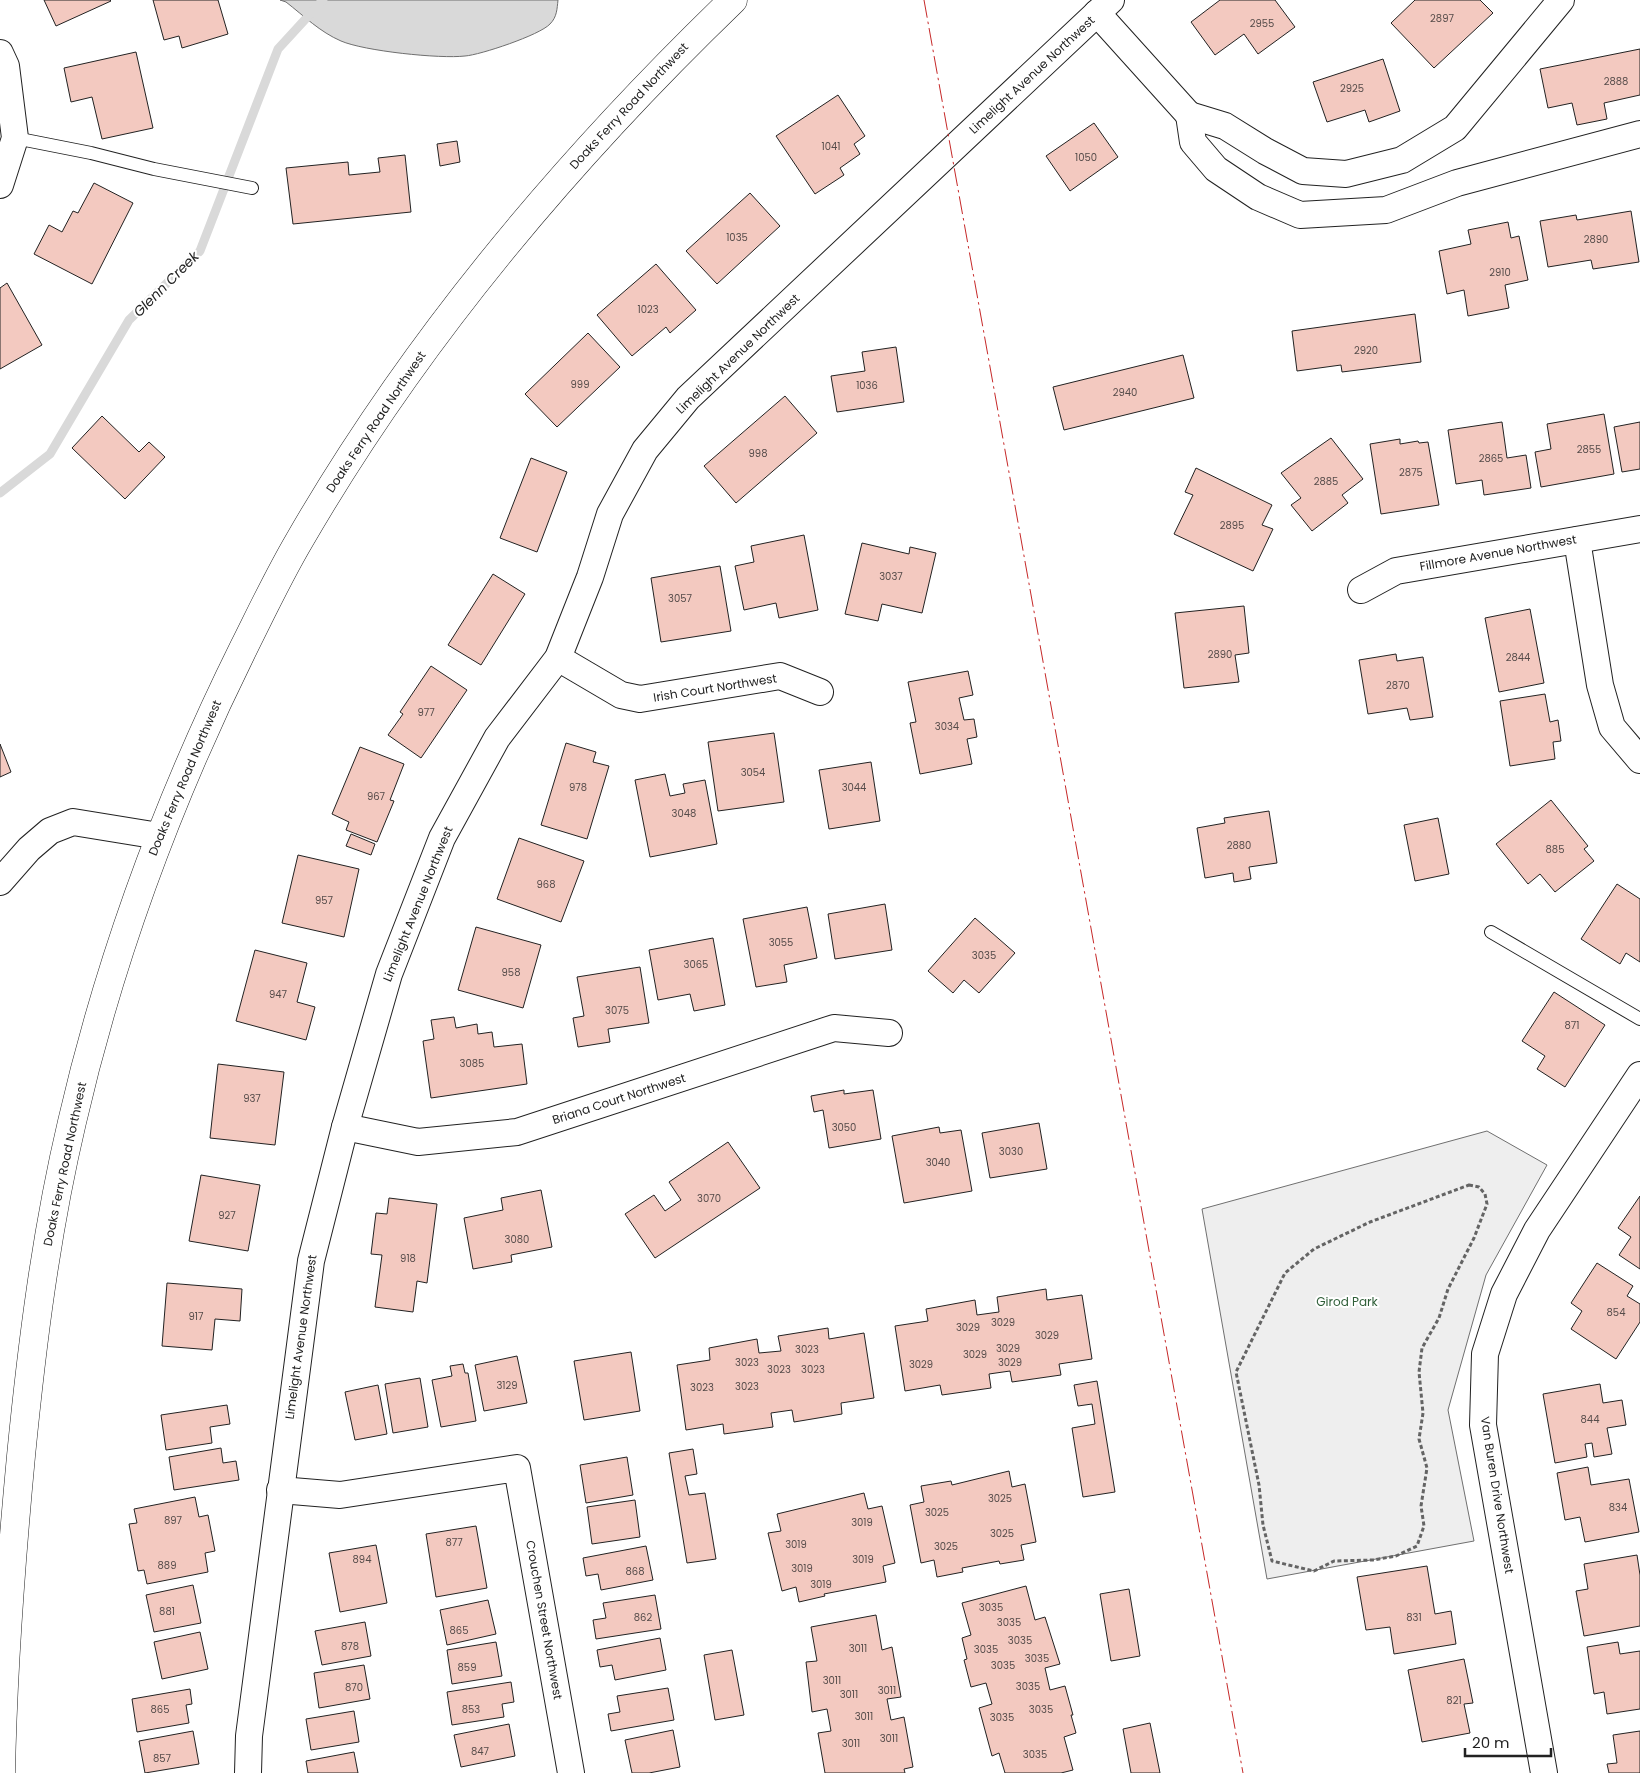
<svg xmlns="http://www.w3.org/2000/svg" width="1640" height="1773" font-family="Poppins,sans-serif">
<style>
.green{fill:#eee;stroke:#6f6f6f}
.water{fill:#d9d9d9;stroke:#6f6f6f}
.lines{fill:none;stroke-linecap:round;stroke-linejoin:round}
.stream{stroke:#d9d9d9;stroke-width:9}
.building{fill:#f3c9c0;stroke:#222}
.service-casing{stroke:#222;stroke-width:14}
.minor-casing{stroke:#222;stroke-width:28}
.secondary-casing{stroke:#222;stroke-width:29}
.path{stroke:#646464;stroke-width:3;stroke-dasharray:4 2.5;stroke-linecap:butt}
.service{stroke:#fff;stroke-width:12}
.minor{stroke:#fff;stroke-width:26}
.secondary{stroke:#fff;stroke-width:28}
.power{stroke:#c62828;stroke-width:1;stroke-dasharray:18 4 2.5 4;stroke-linecap:butt}
.labels{text-anchor:middle;stroke-width:4;stroke-linejoin:round;paint-order:stroke}
.number-label{font-size:10px;fill:#564c4a}
.street-label{font-size:12px;fill:#222;stroke:#fff}
.park-label{font-size:12px;fill:#2f5e38;stroke:#fff}
.water-label{font-size:14px;font-style:italic;fill:#222;stroke:#fff}
</style>
<rect width="100%" height="100%" fill="#fff"/>
<!-- green -->
<polygon class="green" points="1487,1131 1547,1165 1486,1275 1448,1410 1474,1541 1267,1579 1202,1209"/>
<!-- water -->
<path class="water" d="M280,0H558C557,9 557,17 550,24C540,35 480,55 465,56C440,59 364,51 341,41C320,32 304,16 286,2Z"/>
<g class="lines">
<!-- stream -->
<polyline class="stream" points="0,493 50,454 129,320 200,251 278,49 323,0"/>
</g>
<!-- building -->
<g class="building">
<polygon points="44,0 110,0 111,1 56,26"/>
<polygon points="153,0 218,0 228,34 182,48 179,36 164,40"/>
<polygon points="1220,0 1275,0 1295,27 1258,54 1244,34 1215,55 1191,22"/>
<polygon points="1415,0 1480,0 1493,13 1434,68 1391,23"/>
<polygon points="1640,49 1640,95 1604,103 1607,119 1577,125 1572,103 1548,108 1540,69"/>
<polygon points="136,52 153,128 102,139 92,97 71,102 64,68"/>
<polygon points="1383,59 1400,111 1369,122 1365,110 1327,122 1313,82"/>
<polygon points="838,95 865,136 854,144 860,154 840,168 844,175 815,194 776,136"/>
<polygon points="1094,123 1118,157 1070,191 1046,156"/>
<polygon points="457,141 460,162 440,166 437,144"/>
<polygon points="405,155 411,212 293,224 286,168 348,162 349,175 380,172 378,158"/>
<polygon points="94,183 133,203 92,284 34,254 49,225 62,232 73,211 78,213"/>
<polygon points="750,193 780,226 717,284 686,251"/>
<polygon points="1631,211 1639,262 1593,269 1591,260 1548,267 1540,221 1576,215 1577,220"/>
<polygon points="1508,222 1511,238 1519,236 1528,280 1505,285 1509,308 1468,316 1464,290 1447,294 1439,251 1471,244 1468,230"/>
<polygon points="656,264 696,310 670,333 666,327 632,356 597,315"/>
<polygon points="7,283 42,345 0,369 0,288"/>
<polygon points="1415,314 1421,362 1342,372 1341,365 1297,371 1292,331"/>
<polygon points="588,333 620,367 557,427 525,394"/>
<polygon points="896,347 904,402 837,412 831,376 865,371 862,352"/>
<polygon points="1183,355 1194,398 1064,430 1053,387"/>
<polygon points="785,396 817,433 736,503 704,466"/>
<polygon points="1604,414 1614,474 1541,487 1535,452 1551,449 1547,424"/>
<polygon points="102,416 139,452 149,442 165,457 125,499 72,448"/>
<polygon points="1502,422 1507,458 1526,455 1531,488 1484,495 1482,480 1456,484 1448,430"/>
<polygon points="1640,422 1640,469 1622,472 1614,427"/>
<polygon points="1331,438 1363,479 1342,495 1348,503 1312,531 1291,505 1301,498 1281,473"/>
<polygon points="1400,439 1400,444 1418,441 1419,443 1428,442 1439,505 1381,514 1370,444"/>
<polygon points="531,458 567,472 537,552 500,538"/>
<polygon points="1196,468 1272,505 1262,525 1273,529 1253,571 1174,534 1193,495 1185,492"/>
<polygon points="804,535 818,610 779,618 776,603 744,610 735,566 754,562 751,546"/>
<polygon points="862,543 909,554 910,547 936,553 922,613 882,604 878,621 845,614"/>
<polygon points="720,566 731,631 661,642 651,578"/>
<polygon points="493,574 525,594 481,665 448,645"/>
<polygon points="1244,606 1249,653 1235,655 1239,682 1184,688 1175,613"/>
<polygon points="1530,609 1544,683 1499,692 1485,618"/>
<polygon points="1396,654 1397,661 1423,657 1433,717 1410,720 1407,708 1368,714 1359,660"/>
<polygon points="431,666 467,690 421,758 388,735 403,714 400,712"/>
<polygon points="968,671 973,695 959,698 964,720 974,719 977,737 967,739 972,764 920,774 910,723 916,722 908,682"/>
<polygon points="1545,694 1550,722 1558,720 1561,741 1553,742 1555,759 1510,766 1500,701"/>
<polygon points="774,733 784,802 718,811 708,742"/>
<polygon points="566,743 596,752 593,762 609,766 587,839 541,825"/>
<polygon points="0,744 11,772 0,777"/>
<polygon points="360,747 404,764 390,800 394,801 377,842 346,830 349,822 332,814"/>
<polygon points="871,762 880,821 829,829 819,770"/>
<polygon points="665,774 670,796 685,793 683,784 705,780 717,844 650,857 635,780"/>
<polygon points="1551,800 1588,846 1584,849 1594,861 1555,892 1540,874 1528,884 1496,844"/>
<polygon points="1269,811 1277,863 1249,867 1251,879 1234,882 1233,873 1205,878 1197,828 1225,823 1224,818"/>
<polygon points="1438,818 1449,874 1415,881 1404,825"/>
<polygon points="351,834 375,844 371,855 346,846"/>
<polygon points="519,838 584,861 561,922 497,899"/>
<polygon points="298,855 359,869 344,937 282,923"/>
<polygon points="1617,884 1640,899 1640,962 1626,953 1620,964 1581,939"/>
<polygon points="885,904 892,950 835,959 828,914"/>
<polygon points="807,907 817,958 784,965 787,982 756,987 743,919"/>
<polygon points="975,918 1015,953 979,993 964,980 953,993 928,971"/>
<polygon points="476,927 541,945 523,1008 458,990"/>
<polygon points="713,938 725,1005 694,1011 690,994 658,1000 649,950"/>
<polygon points="255,950 307,963 297,1002 315,1007 306,1040 236,1021"/>
<polygon points="640,967 649,1023 608,1029 610,1042 578,1047 573,1018 584,1016 577,977"/>
<polygon points="1554,992 1605,1025 1565,1087 1537,1069 1545,1056 1522,1041"/>
<polygon points="454,1017 456,1028 477,1024 478,1034 492,1032 494,1047 522,1044 527,1084 431,1098 423,1041 434,1039 431,1020"/>
<polygon points="218,1064 284,1072 275,1145 210,1138"/>
<polygon points="844,1090 844,1094 873,1090 881,1139 829,1148 823,1110 814,1112 811,1096"/>
<polygon points="1039,1123 1047,1169 990,1178 982,1133"/>
<polygon points="939,1127 940,1133 961,1130 972,1191 904,1203 892,1136"/>
<polygon points="728,1142 760,1188 655,1258 625,1214 654,1195 665,1211 681,1200 669,1182"/>
<polygon points="201,1175 260,1185 248,1251 189,1241"/>
<polygon points="541,1190 552,1247 511,1255 512,1262 473,1269 464,1218 503,1210 501,1198"/>
<polygon points="1640,1196 1640,1269 1619,1255 1631,1237 1618,1228"/>
<polygon points="389,1198 437,1204 427,1283 417,1281 413,1312 375,1307 382,1255 371,1254 376,1213 387,1214"/>
<polygon points="1597,1263 1633,1286 1627,1296 1640,1304 1640,1322 1616,1359 1571,1329 1582,1311 1571,1303"/>
<polygon points="167,1283 242,1289 240,1321 215,1319 212,1350 162,1346"/>
<polygon points="1046,1289 1047,1300 1082,1295 1092,1359 1059,1364 1061,1375 1012,1382 1010,1371 989,1374 991,1388 942,1395 940,1385 905,1391 895,1326 928,1321 926,1309 975,1300 977,1315 999,1312 997,1297"/>
<polygon points="828,1328 829,1339 864,1333 874,1398 841,1403 842,1414 794,1422 792,1410 771,1413 773,1427 724,1434 723,1424 686,1430 677,1365 710,1360 709,1348 757,1339 759,1353 781,1351 778,1336"/>
<polygon points="631,1352 640,1411 584,1420 574,1361"/>
<polygon points="517,1356 527,1403 484,1411 475,1365"/>
<polygon points="463,1364 465,1373 468,1373 476,1421 441,1427 432,1380 452,1376 450,1366"/>
<polygon points="420,1378 428,1427 393,1433 385,1384"/>
<polygon points="1097,1381 1115,1492 1083,1497 1072,1428 1095,1424 1092,1404 1078,1406 1074,1385"/>
<polygon points="1600,1384 1603,1403 1622,1400 1626,1425 1607,1428 1612,1454 1594,1457 1592,1443 1585,1444 1587,1457 1555,1463 1543,1394"/>
<polygon points="378,1385 387,1434 355,1440 345,1392"/>
<polygon points="227,1405 230,1424 210,1427 212,1443 166,1450 161,1415"/>
<polygon points="221,1448 223,1463 236,1461 239,1480 174,1490 169,1457"/>
<polygon points="693,1449 697,1474 685,1476 689,1495 705,1493 716,1559 687,1563 669,1453"/>
<polygon points="627,1457 633,1495 586,1503 580,1465"/>
<polygon points="1588,1467 1591,1485 1629,1479 1639,1532 1585,1542 1580,1517 1565,1520 1557,1473"/>
<polygon points="1009,1471 1012,1487 1025,1484 1036,1542 1021,1545 1024,1560 1000,1564 999,1561 962,1568 963,1572 937,1577 934,1560 921,1563 910,1505 924,1502 921,1486 951,1481 952,1485"/>
<polygon points="864,1493 868,1509 882,1506 895,1563 883,1566 886,1582 824,1594 825,1596 799,1602 796,1587 782,1591 768,1533 781,1531 777,1514"/>
<polygon points="195,1497 199,1517 208,1515 215,1551 205,1553 208,1572 147,1584 144,1570 138,1571 129,1524 137,1523 134,1509"/>
<polygon points="635,1500 640,1537 592,1544 587,1507"/>
<polygon points="476,1526 487,1588 436,1597 426,1534"/>
<polygon points="376,1545 387,1603 340,1612 329,1553"/>
<polygon points="646,1546 653,1580 601,1590 598,1574 586,1576 583,1558"/>
<polygon points="1637,1555 1640,1575 1640,1626 1584,1636 1576,1591 1588,1589 1584,1564"/>
<polygon points="1427,1566 1435,1614 1451,1611 1456,1644 1394,1654 1390,1627 1366,1630 1357,1577"/>
<polygon points="193,1585 201,1623 154,1632 146,1595"/>
<polygon points="1026,1586 1035,1620 1045,1617 1060,1664 1045,1668 1050,1690 1065,1686 1073,1715 1071,1715 1076,1733 1064,1737 1073,1770 1061,1773 1005,1773 999,1753 992,1756 979,1708 992,1704 986,1683 971,1687 964,1660 967,1659 962,1638 971,1635 962,1603"/>
<polygon points="1129,1589 1140,1656 1111,1661 1100,1594"/>
<polygon points="655,1595 661,1629 596,1639 593,1620 606,1618 603,1603"/>
<polygon points="488,1600 496,1634 447,1645 440,1610"/>
<polygon points="876,1615 882,1650 892,1647 901,1697 887,1699 891,1720 904,1717 913,1767 904,1769 905,1773 825,1773 818,1733 831,1731 827,1709 812,1712 806,1662 817,1661 811,1627"/>
<polygon points="365,1622 371,1656 322,1665 315,1631"/>
<polygon points="200,1632 208,1669 162,1679 154,1642"/>
<polygon points="660,1638 666,1670 615,1680 612,1665 600,1667 597,1650"/>
<polygon points="496,1642 502,1676 452,1684 447,1650"/>
<polygon points="1618,1642 1620,1654 1640,1651 1640,1709 1607,1714 1604,1692 1594,1694 1587,1647"/>
<polygon points="732,1650 744,1715 715,1720 704,1655"/>
<polygon points="1464,1659 1473,1703 1464,1704 1470,1733 1422,1742 1408,1670"/>
<polygon points="364,1665 370,1699 319,1708 314,1673"/>
<polygon points="511,1682 514,1702 502,1704 504,1717 452,1725 447,1692"/>
<polygon points="668,1688 674,1720 611,1731 608,1714 620,1712 617,1696"/>
<polygon points="190,1689 192,1704 186,1705 189,1723 137,1732 132,1699"/>
<polygon points="354,1711 359,1742 311,1750 306,1719"/>
<polygon points="1150,1723 1160,1773 1131,1773 1123,1729"/>
<polygon points="509,1724 515,1756 461,1767 454,1735"/>
<polygon points="673,1730 680,1767 649,1773 632,1773 625,1740"/>
<polygon points="193,1731 199,1764 145,1773 139,1741"/>
<polygon points="1640,1731 1640,1773 1609,1773 1607,1764 1617,1763 1613,1735"/>
<polygon points="354,1752 358,1773 308,1773 306,1761"/>
</g>
<g class="lines">
<!-- service casing -->
<g class="service-casing">
<g id="service">
<polyline points="15,138 91,153 154,169 252,188"/>
<polyline points="1491,932 1640,1019"/>
</g>
</g>
<!-- minor casing -->
<g class="minor-casing">
<g id="minor">
<polyline points="1097,13 1189,115"/>
<polyline points="0,53 6,66 15,138 0,185"/>
<polyline points="1189,115 1193,142 1216,169 1258,197 1300,215 1386,210 1457,183 1640,134"/>
<polyline points="1189,115 1225,126 1265,151 1303,171 1346,174 1402,160 1455,128 1561,0"/>
<polyline points="1577,540 1600,685 1612,727 1640,760"/>
<polyline points="1361,590 1396,571 1640,529"/>
<polyline points="558,658 621,695 640,699 780,676 820,692"/>
<polyline points="0,882 29,849 50,831 73,822 159,836"/>
<polyline points="345,1127 418,1142 517,1132 834,1028 889,1033"/>
<polyline points="280,1490 340,1495 517,1468 571,1773"/>
<polyline points="248,1773 249,1736 311,1261 345,1127 389,974 442,838 497,738 558,658 590,577 610,514 645,450 688,398 1111,0"/>
<polyline points="1544,1773 1483,1425 1485,1354 1504,1294 1537,1230 1640,1075"/>
</g>
</g>
<!-- secondary casing -->
<g class="secondary-casing">
<path id="secondary" d="M1,1773C3,1667 11,1562 21,1456C32,1344 46,1232 72,1122C110,957 169,798 244,647C262,611 279,575 299,541C415,340 566,161 733,0"/>
</g>
<!-- path -->
<polygon class="path" points="1469,1185 1479,1187 1485,1194 1487,1204 1474,1238 1448,1289 1439,1318 1422,1348 1419,1372 1423,1413 1419,1439 1427,1468 1421,1506 1424,1526 1417,1546 1396,1556 1373,1560 1334,1561 1314,1571 1272,1561 1263,1525 1259,1485 1236,1372 1285,1273 1314,1249 1370,1222"/>
<!-- service -->
<use href="#service" class="service"/>
<!-- minor -->
<use href="#minor" class="minor"/>
<!-- secondary -->
<use href="#secondary" class="secondary"/>
<!-- power -->
<polyline class="power" points="924,0 1243,1773"/>
</g>
<g class="labels">
<!-- number labels -->
<g class="number-label">
<text x="1442" y="22">2897</text>
<text x="1262" y="27">2955</text>
<text x="1616" y="85">2888</text>
<text x="1352" y="92">2925</text>
<text x="831" y="150">1041</text>
<text x="1086" y="161">1050</text>
<text x="737" y="241">1035</text>
<text x="1596" y="243">2890</text>
<text x="1500" y="276">2910</text>
<text x="648" y="313">1023</text>
<text x="1366" y="354">2920</text>
<text x="580" y="388">999</text>
<text x="867" y="389">1036</text>
<text x="1125" y="396">2940</text>
<text x="1589" y="453">2855</text>
<text x="758" y="457">998</text>
<text x="1491" y="462">2865</text>
<text x="1411" y="476">2875</text>
<text x="1326" y="485">2885</text>
<text x="1232" y="529">2895</text>
<text x="891" y="580">3037</text>
<text x="680" y="602">3057</text>
<text x="1220" y="658">2890</text>
<text x="1518" y="661">2844</text>
<text x="1398" y="689">2870</text>
<text x="426" y="716">977</text>
<text x="947" y="730">3034</text>
<text x="753" y="776">3054</text>
<text x="578" y="791">978</text>
<text x="854" y="791">3044</text>
<text x="376" y="800">967</text>
<text x="684" y="817">3048</text>
<text x="1239" y="849">2880</text>
<text x="1555" y="853">885</text>
<text x="546" y="888">968</text>
<text x="324" y="904">957</text>
<text x="781" y="946">3055</text>
<text x="984" y="959">3035</text>
<text x="696" y="968">3065</text>
<text x="511" y="976">958</text>
<text x="278" y="998">947</text>
<text x="617" y="1014">3075</text>
<text x="1572" y="1029">871</text>
<text x="472" y="1067">3085</text>
<text x="252" y="1102">937</text>
<text x="844" y="1131">3050</text>
<text x="1011" y="1155">3030</text>
<text x="938" y="1166">3040</text>
<text x="709" y="1202">3070</text>
<text x="227" y="1219">927</text>
<text x="517" y="1243">3080</text>
<text x="408" y="1262">918</text>
<text x="1616" y="1316">854</text>
<text x="196" y="1320">917</text>
<text x="1003" y="1326">3029</text>
<text x="968" y="1331">3029</text>
<text x="1047" y="1339">3029</text>
<text x="1008" y="1352">3029</text>
<text x="807" y="1353">3023</text>
<text x="975" y="1358">3029</text>
<text x="747" y="1366">3023</text>
<text x="1010" y="1366">3029</text>
<text x="921" y="1368">3029</text>
<text x="779" y="1373">3023</text>
<text x="813" y="1373">3023</text>
<text x="507" y="1389">3129</text>
<text x="747" y="1390">3023</text>
<text x="702" y="1391">3023</text>
<text x="1590" y="1423">844</text>
<text x="1000" y="1502">3025</text>
<text x="1618" y="1511">834</text>
<text x="937" y="1516">3025</text>
<text x="173" y="1524">897</text>
<text x="862" y="1526">3019</text>
<text x="1002" y="1537">3025</text>
<text x="454" y="1546">877</text>
<text x="796" y="1548">3019</text>
<text x="946" y="1550">3025</text>
<text x="362" y="1563">894</text>
<text x="863" y="1563">3019</text>
<text x="167" y="1569">889</text>
<text x="802" y="1572">3019</text>
<text x="635" y="1575">868</text>
<text x="821" y="1588">3019</text>
<text x="991" y="1611">3035</text>
<text x="167" y="1615">881</text>
<text x="643" y="1621">862</text>
<text x="1414" y="1621">831</text>
<text x="1009" y="1626">3035</text>
<text x="459" y="1634">865</text>
<text x="1020" y="1644">3035</text>
<text x="350" y="1650">878</text>
<text x="858" y="1652">3011</text>
<text x="986" y="1653">3035</text>
<text x="1037" y="1662">3035</text>
<text x="1003" y="1669">3035</text>
<text x="467" y="1671">859</text>
<text x="832" y="1684">3011</text>
<text x="1028" y="1690">3035</text>
<text x="354" y="1691">870</text>
<text x="887" y="1694">3011</text>
<text x="849" y="1698">3011</text>
<text x="1454" y="1704">821</text>
<text x="160" y="1713">865</text>
<text x="471" y="1713">853</text>
<text x="1041" y="1713">3035</text>
<text x="864" y="1720">3011</text>
<text x="1002" y="1721">3035</text>
<text x="889" y="1742">3011</text>
<text x="851" y="1747">3011</text>
<text x="480" y="1755">847</text>
<text x="1035" y="1758">3035</text>
<text x="162" y="1762">857</text>
</g>
<!-- street labels -->
<g class="street-label">
<text transform="translate(1032 75) rotate(-43)" y="4">Limelight Avenue Northwest</text>
<text transform="translate(629 106) rotate(-47)" y="4">Doaks Ferry Road Northwest</text>
<text transform="translate(738 354) rotate(-44)" y="4">Limelight Avenue Northwest</text>
<text transform="translate(376 422) rotate(-56)" y="4">Doaks Ferry Road Northwest</text>
<text transform="translate(1498 553) rotate(-10)" y="4">Fillmore Avenue Northwest</text>
<text transform="translate(715 688) rotate(-9)" y="4">Irish Court Northwest</text>
<text transform="translate(185 778) rotate(-67)" y="4">Doaks Ferry Road Northwest</text>
<text transform="translate(418 904) rotate(-68)" y="4">Limelight Avenue Northwest</text>
<text transform="translate(619 1099) rotate(-18)" y="4">Briana Court Northwest</text>
<text transform="translate(65 1164) rotate(-78)" y="4">Doaks Ferry Road Northwest</text>
<text transform="translate(301 1337) rotate(-82)" y="4">Limelight Avenue Northwest</text>
<text transform="translate(1497 1495) rotate(81)" y="4">Van Buren Drive Northwest</text>
<text transform="translate(544 1620) rotate(80)" y="4">Crouchen Street Northwest</text>
</g>
<!-- park labels -->
<g class="park-label">
<text x="1347" y="1306">Girod Park</text>
</g>
<!-- water labels -->
<g class="water-label">
<text transform="translate(166 284) rotate(-45)" y="5">Glenn Creek</text>
</g>
</g>
<!-- scale -->
<path d="M1465 1748v8h86v-8" fill="none" stroke="#222222" stroke-width="2.5"/>
<text x="1472" y="1748" font-size="15" fill="#222222" stroke="#ffffff" stroke-width="4" paint-order="stroke">20 m</text>
</svg>
